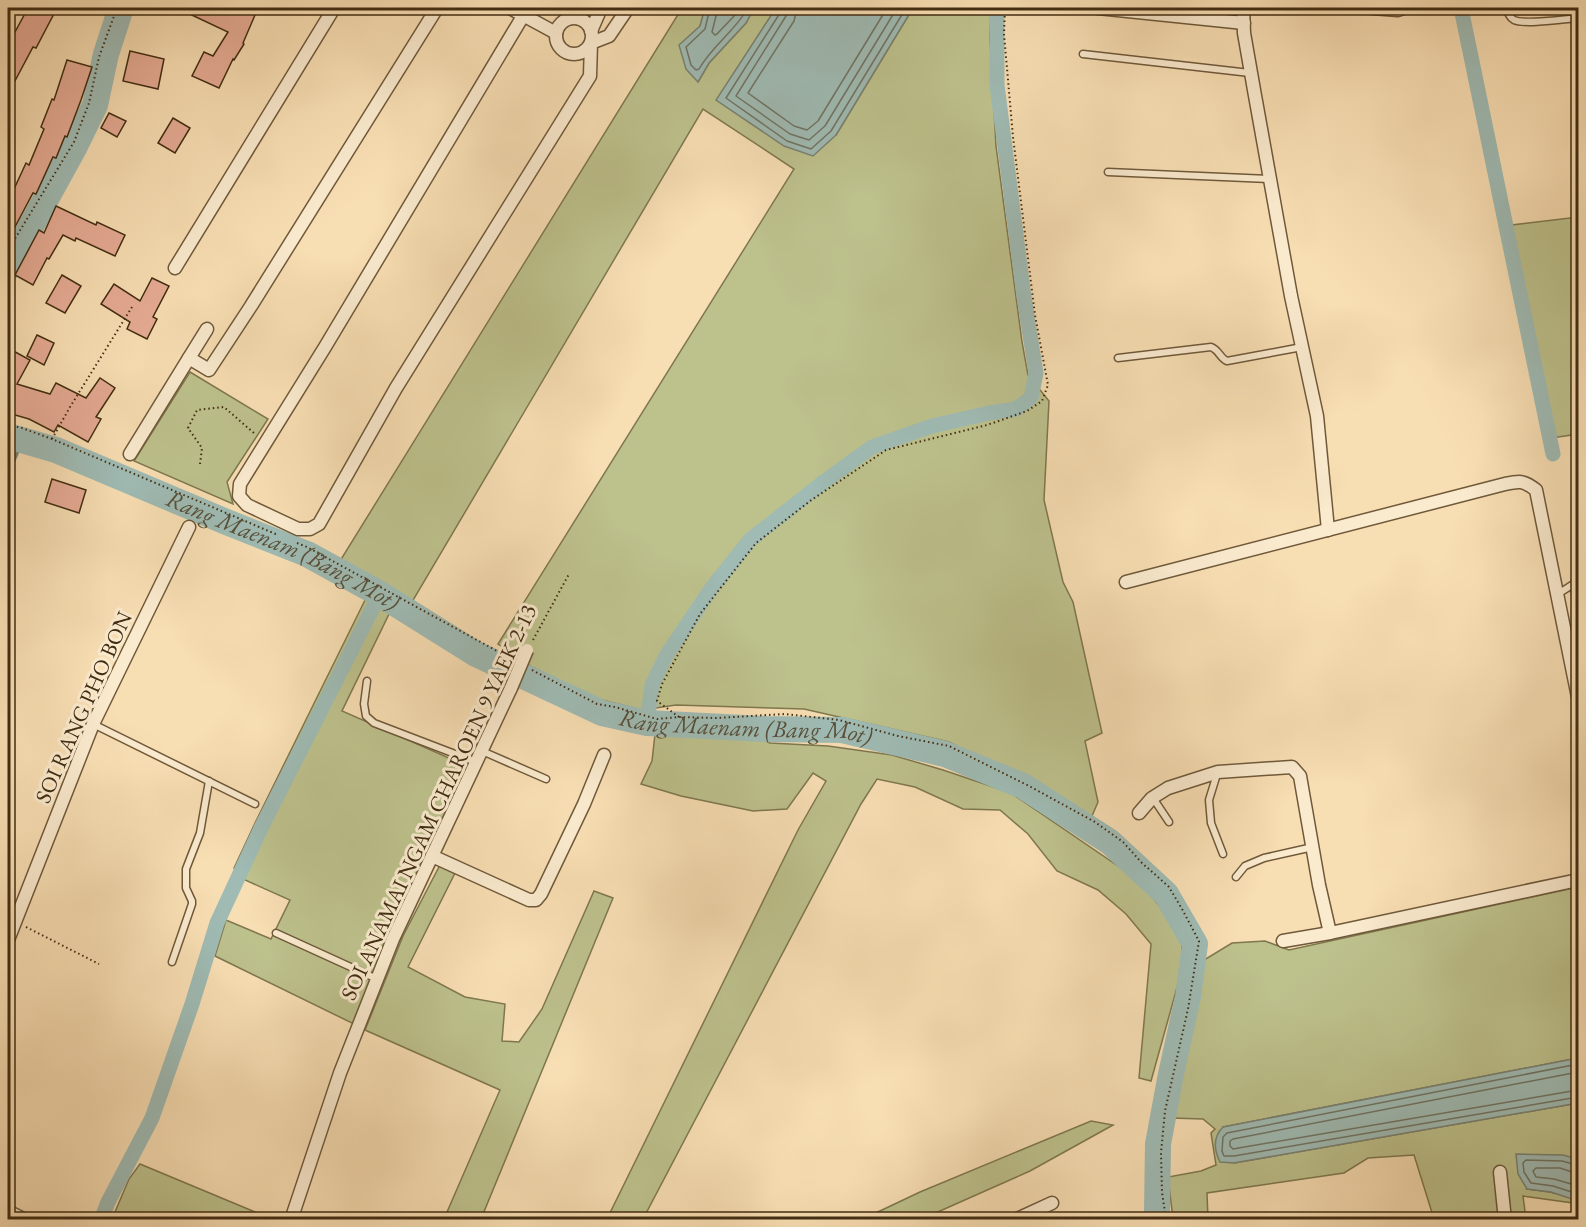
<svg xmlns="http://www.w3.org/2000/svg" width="1586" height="1227" font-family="'EB Garamond',serif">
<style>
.green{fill:#bdc18c;stroke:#7f774f;stroke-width:1.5}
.water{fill:#9fbbb4;stroke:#798273;stroke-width:1.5}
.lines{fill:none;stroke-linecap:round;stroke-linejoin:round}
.shore{stroke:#707463;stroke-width:1.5}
.stream{stroke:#798273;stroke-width:4.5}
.canal{stroke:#9fbbb4;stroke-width:15}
.river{stroke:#9fbbb4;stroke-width:26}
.building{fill:#e6ab94;stroke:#412d12;stroke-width:1.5}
.service-casing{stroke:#6f593a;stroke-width:9}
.minor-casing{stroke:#6f593a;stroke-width:15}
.path{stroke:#412d12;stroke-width:2;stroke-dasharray:1.5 3;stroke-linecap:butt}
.service{stroke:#faeace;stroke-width:6}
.minor{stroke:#faeace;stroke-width:12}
.minor-bridge-casing{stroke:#6f593a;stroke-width:15;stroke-linecap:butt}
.minor-bridge{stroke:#faeace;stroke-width:12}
.labels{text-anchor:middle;stroke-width:6;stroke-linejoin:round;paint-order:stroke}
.street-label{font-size:22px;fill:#412d12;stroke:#faeace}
.water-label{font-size:24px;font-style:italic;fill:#58503a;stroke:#faeace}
</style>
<rect width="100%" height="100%" fill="#f8deb3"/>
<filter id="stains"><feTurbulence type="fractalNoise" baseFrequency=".00333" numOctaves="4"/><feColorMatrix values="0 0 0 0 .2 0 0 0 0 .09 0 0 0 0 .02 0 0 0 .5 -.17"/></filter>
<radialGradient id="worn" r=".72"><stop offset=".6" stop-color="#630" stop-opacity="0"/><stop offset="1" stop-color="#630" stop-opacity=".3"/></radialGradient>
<!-- green -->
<g class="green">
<polygon points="682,8 705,8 700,26 698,82 709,63 746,23 754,8 776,8 717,100 836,135 913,8 991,8 990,39 996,146 1022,342 1028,375 1049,401 1044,500 1063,582 1073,602 1102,733 1085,741 1098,802 1089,823 1071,805 949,742 804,709 676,705 642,710 594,698 532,667 498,644 794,169 703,109 412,602 340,561"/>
<polygon points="1578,217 1578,434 1552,438 1512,225"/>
<polygon points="190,372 268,419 227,482 233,504 134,461"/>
<polygon points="1578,584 1578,632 1570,586"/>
<polygon points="367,596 390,612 342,711 467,766 387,939 354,1024 215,956 226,920 271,939 290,900 245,880 234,868 256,821"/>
<polygon points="706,733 754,736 770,743 828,746 892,755 943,770 1011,793 1140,881 1181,934 1183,966 1151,1081 1139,1078 1151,944 1126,914 1098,890 1057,871 1028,834 1000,810 963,809 915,787 877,779 861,804 643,1219 607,1219 798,830 826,781 813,773 787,809 753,811 681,796 641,784 652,761 655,734"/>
<polygon points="440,865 455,873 408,967 465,997 505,1004 502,1041 519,1042 542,1009 594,891 613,898 481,1219 444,1219 500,1090 365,1030 403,936"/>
<path d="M1578,887V1058L1223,1127L1234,1163L1578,1103V1151L1573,1158L1527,1189C1544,1191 1563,1193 1578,1201V1211L1573,1203L1523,1196L1526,1219H1434L1414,1155L1368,1158L1344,1173L1207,1193L1208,1219H1173L1168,1177L1201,1171L1216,1165L1211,1133L1215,1129L1203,1119L1171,1118L1188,1033L1196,1009L1204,960L1232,943L1265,941L1289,950Z"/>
<polygon points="1091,1121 1113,1125 1030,1171 922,1219 863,1219 920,1192"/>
<polygon points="140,1164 272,1219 112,1219 129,1179"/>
</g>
<!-- water -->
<g class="water">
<polygon points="705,8 754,8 746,23 709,63 698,82 686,69 679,45 700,26"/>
<polygon points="776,8 913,8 836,135 813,156 784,146 716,100"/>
<path d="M1578,1058V1103L1234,1163L1220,1162C1214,1150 1213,1137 1223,1127Z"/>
<polygon points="1578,1151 1578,1201 1551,1192 1527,1189 1518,1174 1516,1154 1563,1155 1573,1158"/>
</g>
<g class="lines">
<!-- shore -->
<g class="shore">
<path d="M710,8L705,29L686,47L691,65L696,70L699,69C712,46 735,31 748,8"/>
<polyline points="718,8 712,32 715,35 717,34 735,15 739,8"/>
<polyline points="780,8 780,13 726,98 787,141 811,149 831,131 906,8"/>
<polyline points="788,8 786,16 736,96 790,134 809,140 825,126 897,8"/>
<polyline points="797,8 794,21 748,93 794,126 807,130 818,121 887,8"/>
<polyline points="1578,1064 1227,1133 1223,1137 1222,1151 1224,1156 1234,1156 1578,1097"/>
<polyline points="1578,1072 1233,1139 1230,1141 1230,1146 1233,1149 1578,1090"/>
<polyline points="1578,1161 1573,1164 1562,1161 1526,1160 1523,1163 1524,1172 1531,1183 1553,1186 1578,1194"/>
<polyline points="1578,1170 1572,1172 1560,1168 1536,1168 1533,1171 1536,1177 1554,1179 1578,1186"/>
</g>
<!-- stream -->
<polyline class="stream" points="8,473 22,440"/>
<!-- canal -->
<g class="canal">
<polyline points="1461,8 1553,454"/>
<polyline points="647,723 652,685 666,656 711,589 750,540 825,481 872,447 932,426 989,413 1016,409 1031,398 1036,373 1024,297 997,85 997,8"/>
<polyline points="101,1220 108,1202 152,1118 192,1004 217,923 262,826 380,594"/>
</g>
<!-- river -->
<g class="river">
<polyline points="8,268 74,148 95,105 106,54 121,8"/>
<path id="s1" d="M8,436L56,450L224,521L307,554L380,594L476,654L602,713L647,723L766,729L842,730L945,754L1023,786L1110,842L1166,894L1195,944L1188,997L1171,1074L1158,1144L1157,1212L1159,1220"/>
</g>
</g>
<!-- building -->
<g class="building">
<polygon points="28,8 57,8 36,48 33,47 8,94 8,45"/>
<polygon points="177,8 237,8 255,15 243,43 244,44 234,60 233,59 219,88 192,76 204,52 213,56 228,32"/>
<polygon points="130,51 164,59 158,89 123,81"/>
<polygon points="67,60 92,67 81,100 67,137 65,136 56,158 53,157 36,194 33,193 8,240 8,186 14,189 26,163 29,165 44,129 41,127 52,99 54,100"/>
<polygon points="109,113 126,121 117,137 101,128"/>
<polygon points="173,118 190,128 175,153 158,143"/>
<polygon points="56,206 96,225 97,222 125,235 115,256 76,238 75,241 63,235 49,259 47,258 33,285 15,275 39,230 44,233"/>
<polygon points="62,275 81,286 65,313 46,303"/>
<polygon points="152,278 169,286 153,317 157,319 147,339 127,329 130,322 101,304 114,284 140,301"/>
<polygon points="37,335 54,343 44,365 27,356"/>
<polygon points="8,348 30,360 17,384 50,394 56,383 86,398 100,378 115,388 96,417 101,419 88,442 58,425 54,432 29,419 8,413"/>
<polygon points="52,479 86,490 79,513 45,502"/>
</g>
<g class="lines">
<!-- service casing -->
<g class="service-casing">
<g id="service">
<path d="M1507,8C1508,13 1509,17 1514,20C1524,25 1565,19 1578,18"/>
<polyline points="1083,54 1250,73"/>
<polyline points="1108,172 1269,179"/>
<path d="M1118,358L1211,347C1219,350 1220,358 1227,361L1302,347"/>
<polyline points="1558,594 1578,581"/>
<polyline points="367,681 364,704 366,716 374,723 476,762"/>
<polyline points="93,724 255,804"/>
<polyline points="482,751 546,779"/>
<polyline points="1217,774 1209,800 1211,823 1223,854"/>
<polyline points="1153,798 1169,822"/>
<polyline points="1236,877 1245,866 1264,858 1313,847"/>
<polyline points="276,933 377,979"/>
<polyline points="172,962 192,904 192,901 186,888 186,869 200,833 209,781"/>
<polyline points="8,1208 24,1216"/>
</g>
</g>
<!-- minor casing -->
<g class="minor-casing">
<g id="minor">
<polyline points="510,8 556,33"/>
<polyline points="1098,8 1244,23"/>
<polyline points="1243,8 1244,33 1254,90 1291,296 1317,416 1328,530"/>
<polyline points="1372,8 1398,10 1404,8"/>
<polyline points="523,16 325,347 240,484 239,496 247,505 298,529 310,529 319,524 396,388 590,76 591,43 609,36 628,8"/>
<circle cx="574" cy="36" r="18"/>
<polyline points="591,31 601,8"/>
<polyline points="175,268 334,8"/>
<polyline points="189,358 207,329"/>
<polyline points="130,454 189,358 209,370 251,306 437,8"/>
<path d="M1126,582L1505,484C1519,481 1523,480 1536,490L1578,697"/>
<polyline points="1139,813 1152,798 1168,788 1218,772 1292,767 1300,776 1319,885 1330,933"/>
<polyline points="432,856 529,900 536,900 541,894 584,804 604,755"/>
<polyline points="8,940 93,724 189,527"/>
<polyline points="1283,941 1330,933 1578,880"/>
<polyline points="1500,1172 1505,1220"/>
<polyline points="291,1220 340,1073 393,939 511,688"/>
<polyline points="1015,1220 1052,1203"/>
</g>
</g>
<!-- path -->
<g class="path">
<polyline points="8,250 74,142 89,103 99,57 117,8"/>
<polyline points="8,425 22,428 52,439 278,535"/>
<polyline points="52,439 70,407 132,307"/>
<polyline points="200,464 202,448 188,428 197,410 224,407 255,434"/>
<polyline points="297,543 307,547 508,657"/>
<polyline points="533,640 569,574"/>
<polyline points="532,670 597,704 615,707 657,719 679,717 716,718 785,714 839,720 898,736 949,746 1029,786 1095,822 1123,842 1142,863 1169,887 1182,909 1199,941 1188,1009 1165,1111 1161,1153 1162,1192 1166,1220"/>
<polyline points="679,717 657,701 662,684 700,614 756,543 810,501 886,450 987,425 1027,411 1042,401 1048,385 1035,315 1013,137 1004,34 1005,8"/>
<polyline points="26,927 99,964"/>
</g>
<!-- service -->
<use href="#service" class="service"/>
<!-- minor -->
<use href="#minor" class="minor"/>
<!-- minor-bridge casing -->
<g class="minor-bridge-casing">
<polyline id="minor-bridge" points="511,688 527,650"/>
</g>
<!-- minor-bridge -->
<use href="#minor-bridge" class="minor-bridge"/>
</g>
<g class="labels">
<!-- street labels -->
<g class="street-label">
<text transform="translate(83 707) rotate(-66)" y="8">SOI RANG PHO BON</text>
<text transform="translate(438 802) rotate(-65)" y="8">SOI ANAMAI NGAM CHAROEN 9 YAEK 2-13</text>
</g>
<!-- water labels -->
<g class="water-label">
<text dy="8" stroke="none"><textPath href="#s1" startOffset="298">Rang Maenam (Bang Mot)</textPath></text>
<text dy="8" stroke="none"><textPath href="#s1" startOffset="802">Rang Maenam (Bang Mot)</textPath></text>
</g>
</g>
<!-- margin -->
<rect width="1586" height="1227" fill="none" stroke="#f8deb3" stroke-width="30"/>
<rect x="9" y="9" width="1568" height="1209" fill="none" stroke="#412d12" stroke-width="3"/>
<rect x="15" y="15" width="1556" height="1197" fill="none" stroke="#412d12" stroke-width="1.5"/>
<rect width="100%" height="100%" filter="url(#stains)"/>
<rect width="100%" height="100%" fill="url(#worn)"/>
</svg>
